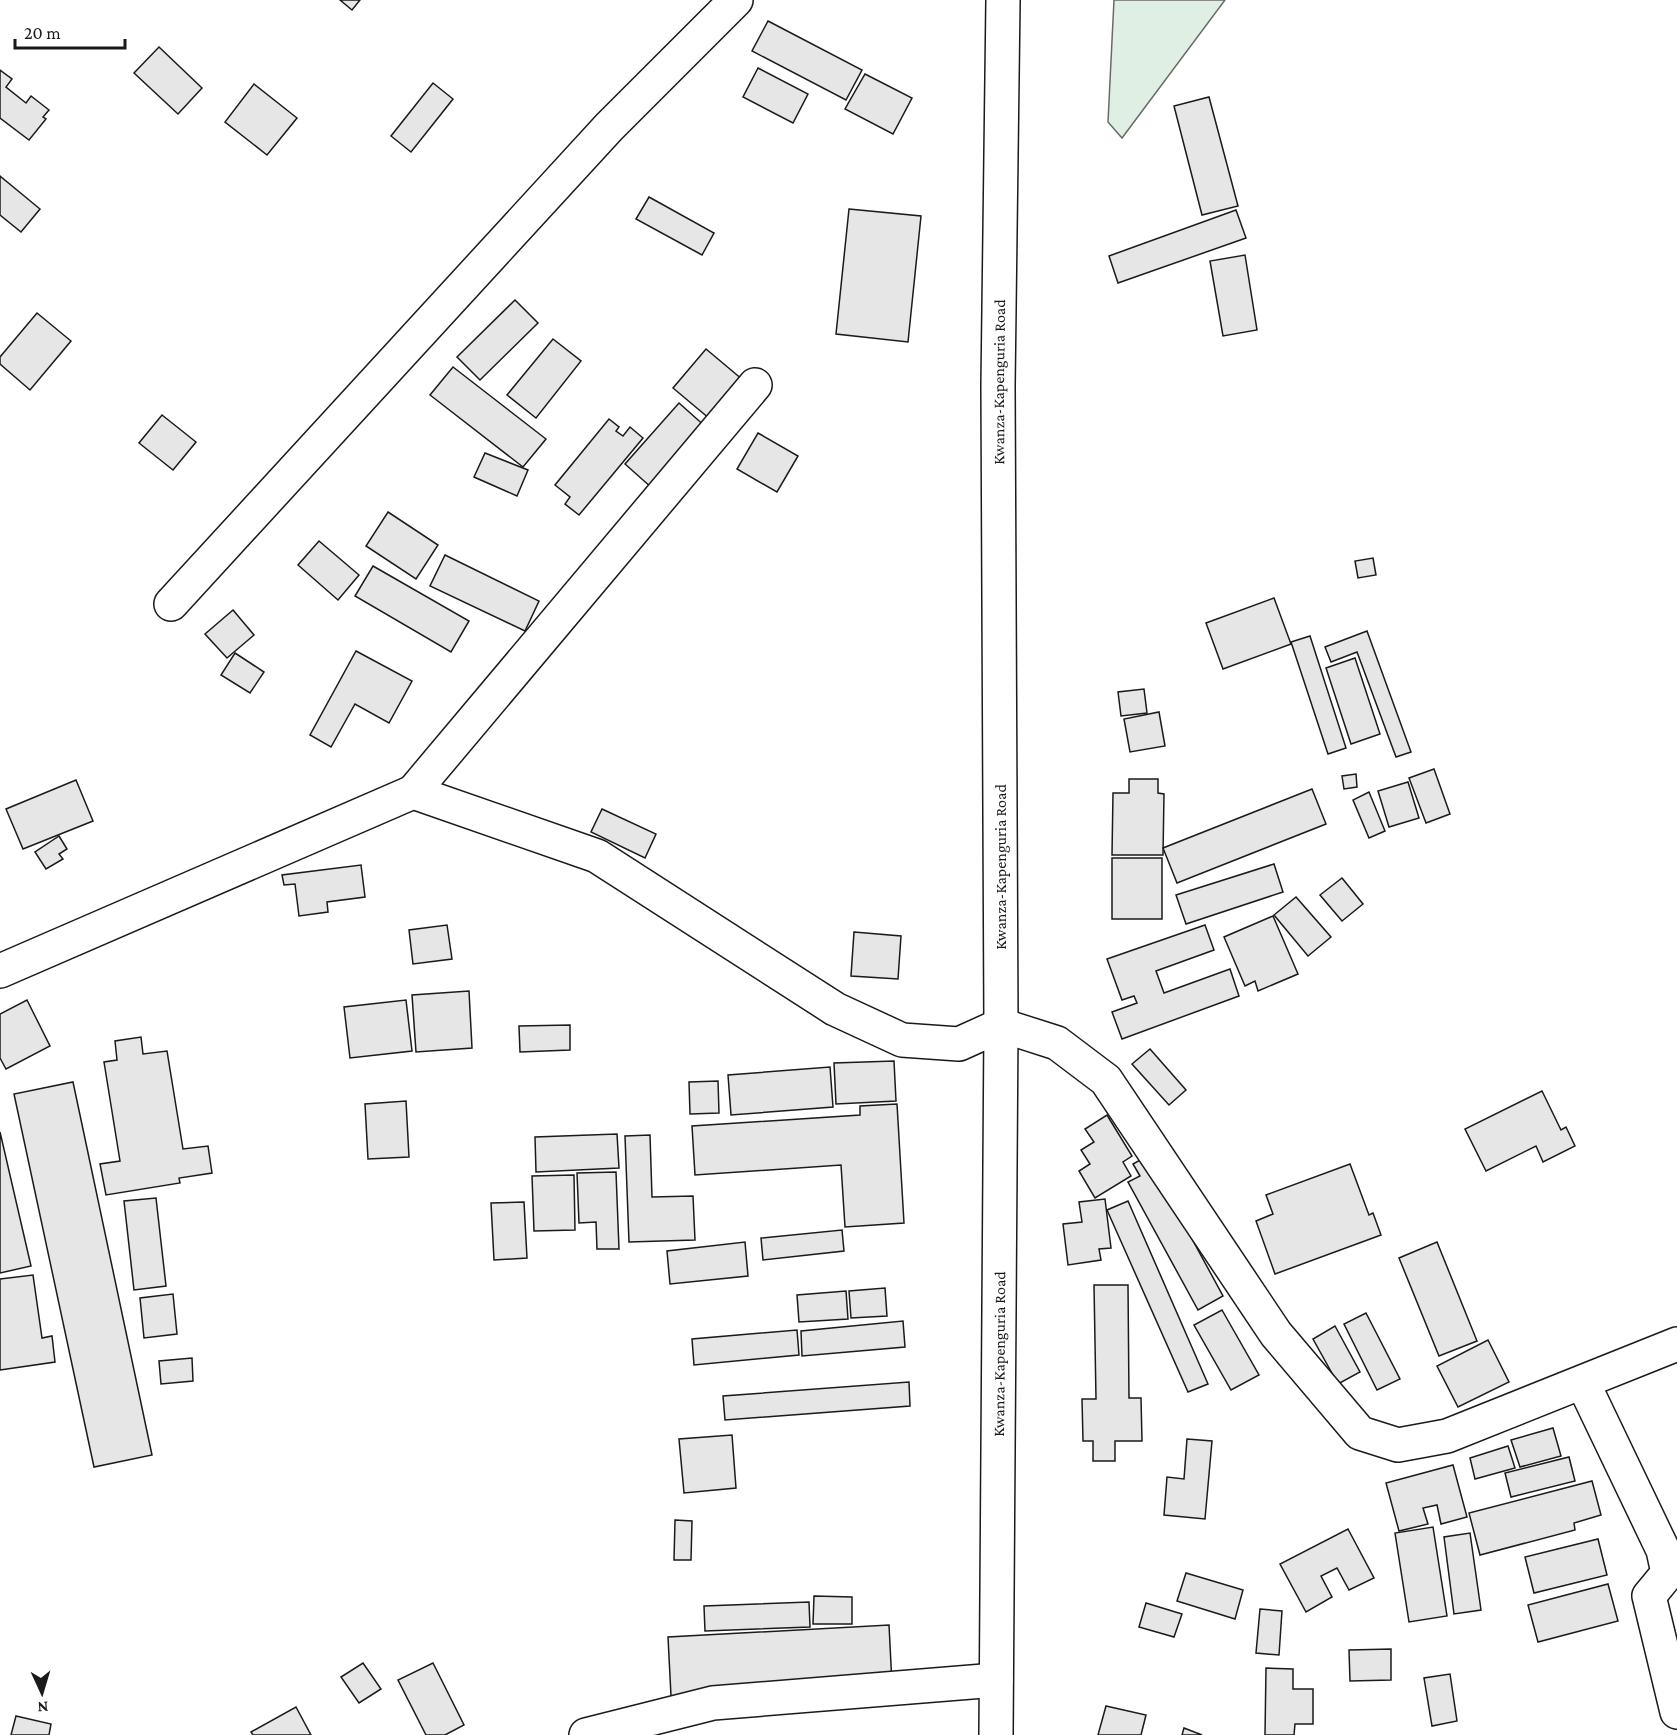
<svg xmlns="http://www.w3.org/2000/svg" width="1677" height="1735" font-family="'Crimson Pro',serif">
<style>
.green{fill:#e0efe3;stroke:#6a6a6a;stroke-width:1.5}
.building{fill:#e6e6e6;stroke:#1a1a1a;stroke-width:1.5}
.lines{fill:none;stroke-linecap:round;stroke-linejoin:round}
.minor-casing{stroke:#1a1a1a;stroke-width:36}
.tertiary-casing{stroke:#1a1a1a;stroke-width:36}
.minor{stroke:#fff;stroke-width:33}
.tertiary{stroke:#fff;stroke-width:33}
.labels{text-anchor:middle;stroke-width:4.5;stroke-linejoin:round;paint-order:stroke}
.street-label{font-size:16px;fill:#1a1a1a;stroke:#fff}
</style>
<rect width="100%" height="100%" fill="#fff"/>
<!-- green -->
<polygon class="green" points="1114,0 1225,0 1122,138 1108,122"/>
<!-- building -->
<g class="building">
<polygon points="340,0 360,0 352,10"/>
<polygon points="768,21 862,70 846,100 752,51"/>
<polygon points="159,47 202,88 178,114 134,73"/>
<polygon points="758,68 808,94 793,123 743,97"/>
<polygon points="0,70 12,79 6,87 26,103 31,96 49,110 43,117 46,119 29,140 0,118"/>
<polygon points="865,74 912,98 893,134 845,109"/>
<polygon points="433,83 453,99 411,152 391,136"/>
<polygon points="254,84 297,118 267,155 225,122"/>
<polygon points="1209,97 1238,206 1202,215 1174,106"/>
<polygon points="0,176 40,209 21,232 0,215"/>
<polygon points="649,197 714,233 702,255 636,219"/>
<polygon points="849,209 921,216 908,342 836,334"/>
<polygon points="1236,210 1246,238 1118,283 1109,256"/>
<polygon points="1245,255 1257,330 1223,336 1210,261"/>
<polygon points="515,300 538,323 480,380 457,357"/>
<polygon points="37,313 71,341 30,390 0,364 0,357"/>
<polygon points="553,339 581,361 536,418 507,395"/>
<polygon points="706,349 743,380 710,419 673,388"/>
<polygon points="453,367 546,439 523,467 430,395"/>
<polygon points="679,403 707,428 652,488 625,464"/>
<polygon points="162,415 196,442 173,470 139,443"/>
<polygon points="609,419 619,427 616,431 623,436 630,427 643,438 579,515 565,504 570,497 555,485"/>
<polygon points="758,433 798,456 777,492 737,469"/>
<polygon points="485,453 528,470 517,496 474,477"/>
<polygon points="388,512 438,545 416,579 366,546"/>
<polygon points="319,541 359,575 338,600 298,565"/>
<polygon points="445,555 539,601 525,631 430,586"/>
<polygon points="1373,558 1376,575 1358,578 1355,561"/>
<polygon points="373,566 469,621 451,652 355,596"/>
<polygon points="1274,598 1291,644 1223,669 1206,623"/>
<polygon points="233,610 254,635 227,658 205,634"/>
<polygon points="1367,631 1411,752 1396,757 1357,652 1331,662 1325,647"/>
<polygon points="1310,636 1346,748 1328,754 1291,642"/>
<polygon points="356,651 412,681 389,723 355,704 331,747 310,735"/>
<polygon points="235,653 264,672 250,693 221,675"/>
<polygon points="1355,658 1380,734 1351,744 1326,668"/>
<polygon points="1144,689 1147,713 1121,716 1118,692"/>
<polygon points="1159,712 1165,746 1130,752 1124,719"/>
<polygon points="1434,769 1450,814 1426,823 1409,778"/>
<polygon points="1356,774 1357,787 1344,789 1342,776"/>
<polygon points="1129,779 1158,779 1158,793 1164,794 1163,855 1112,855 1113,793 1129,793"/>
<polygon points="76,780 93,821 23,849 6,809"/>
<polygon points="1408,782 1419,818 1389,827 1378,791"/>
<polygon points="1312,789 1326,824 1177,883 1163,848"/>
<polygon points="1369,792 1385,831 1369,838 1353,800"/>
<polygon points="602,809 656,834 645,858 591,832"/>
<polygon points="59,836 67,849 59,854 63,859 46,869 35,852"/>
<rect x="1112" y="858" width="50" height="61"/>
<polygon points="1274,864 1283,892 1186,924 1176,895"/>
<polygon points="361,865 365,897 327,902 328,912 299,916 295,884 284,885 282,875"/>
<polygon points="1342,878 1363,904 1342,921 1320,895"/>
<polygon points="1296,897 1331,937 1308,956 1274,915"/>
<polygon points="1273,916 1298,974 1258,991 1255,981 1245,986 1224,937"/>
<polygon points="447,925 452,959 413,964 409,930"/>
<polygon points="1205,925 1214,950 1156,971 1164,993 1230,969 1239,996 1122,1039 1112,1012 1137,1003 1134,996 1122,1000 1107,959"/>
<polygon points="854,932 901,936 898,979 851,976"/>
<polygon points="469,991 472,1048 416,1052 412,995"/>
<polygon points="27,1000 50,1046 6,1069 0,1058 0,1014"/>
<polygon points="406,1000 412,1051 350,1058 344,1007"/>
<polygon points="570,1025 570,1050 520,1052 519,1026"/>
<polygon points="141,1037 143,1054 167,1051 183,1149 208,1146 212,1173 179,1178 180,1183 106,1195 100,1164 120,1161 104,1062 117,1060 115,1041"/>
<polygon points="1150,1049 1186,1090 1169,1105 1132,1064"/>
<polygon points="894,1061 896,1101 836,1104 834,1063"/>
<polygon points="830,1067 833,1107 731,1115 728,1075"/>
<polygon points="718,1081 719,1113 690,1114 689,1082"/>
<polygon points="73,1082 152,1455 94,1467 14,1094"/>
<polygon points="1542,1091 1561,1130 1566,1127 1575,1146 1543,1162 1536,1146 1486,1171 1465,1129"/>
<polygon points="406,1101 409,1157 368,1159 365,1104"/>
<polygon points="897,1104 904,1223 845,1227 841,1165 695,1175 692,1126 860,1115 860,1106"/>
<polygon points="1107,1115 1132,1156 1123,1162 1131,1176 1095,1198 1079,1171 1090,1164 1081,1150 1094,1142 1085,1129"/>
<polygon points="0,1132 31,1266 0,1273"/>
<polygon points="617,1134 619,1168 536,1172 535,1137"/>
<polygon points="650,1135 652,1197 693,1196 695,1240 629,1242 625,1136"/>
<polygon points="1147,1156 1223,1296 1198,1310 1128,1182 1140,1176 1133,1164"/>
<polygon points="1350,1164 1369,1215 1373,1213 1381,1235 1275,1274 1256,1221 1273,1214 1266,1195"/>
<polygon points="616,1172 619,1249 597,1249 596,1222 579,1223 577,1173"/>
<polygon points="574,1175 575,1230 534,1231 532,1176"/>
<polygon points="156,1198 166,1286 134,1290 124,1201"/>
<polygon points="1105,1199 1111,1248 1099,1249 1101,1260 1068,1265 1063,1224 1082,1222 1079,1202"/>
<polygon points="1128,1201 1208,1384 1188,1392 1107,1210"/>
<polygon points="524,1202 527,1258 494,1260 491,1203"/>
<polygon points="842,1230 844,1251 763,1260 761,1238"/>
<polygon points="745,1242 748,1276 670,1284 667,1251"/>
<polygon points="1437,1242 1477,1341 1439,1356 1399,1258"/>
<polygon points="33,1275 42,1338 52,1336 55,1362 0,1370 0,1279"/>
<polygon points="1094,1285 1128,1285 1129,1398 1141,1398 1142,1441 1115,1441 1115,1461 1093,1461 1093,1441 1083,1441 1082,1399 1096,1399"/>
<polygon points="885,1288 887,1316 851,1318 849,1291"/>
<polygon points="846,1291 848,1319 799,1322 797,1295"/>
<polygon points="173,1294 177,1334 144,1338 140,1298"/>
<polygon points="1222,1310 1259,1375 1231,1390 1194,1325"/>
<polygon points="1366,1313 1400,1379 1377,1390 1344,1324"/>
<polygon points="903,1321 905,1347 802,1356 801,1331"/>
<polygon points="1335,1326 1360,1372 1338,1384 1313,1339"/>
<polygon points="797,1330 799,1355 694,1365 692,1339"/>
<polygon points="1488,1340 1509,1382 1458,1407 1437,1366"/>
<polygon points="192,1358 193,1381 161,1384 159,1361"/>
<polygon points="909,1382 910,1406 725,1420 723,1396"/>
<polygon points="1553,1428 1561,1456 1520,1467 1511,1440"/>
<polygon points="732,1435 736,1488 684,1493 679,1439"/>
<polygon points="1187,1439 1212,1441 1205,1519 1164,1515 1167,1477 1184,1479"/>
<polygon points="1508,1446 1515,1468 1475,1479 1470,1458"/>
<polygon points="1569,1457 1575,1481 1511,1497 1505,1473"/>
<polygon points="1453,1465 1467,1517 1441,1524 1437,1505 1423,1508 1428,1524 1399,1531 1386,1483"/>
<polygon points="1592,1481 1601,1515 1574,1523 1575,1530 1480,1555 1469,1513"/>
<polygon points="675,1520 692,1521 691,1560 674,1560"/>
<polygon points="1433,1527 1447,1616 1409,1622 1395,1533"/>
<polygon points="1348,1529 1374,1578 1349,1590 1337,1568 1321,1576 1332,1597 1306,1612 1280,1564"/>
<polygon points="1470,1533 1481,1610 1454,1614 1444,1537"/>
<polygon points="1598,1539 1607,1575 1534,1593 1525,1557"/>
<polygon points="1186,1573 1243,1590 1235,1619 1177,1601"/>
<polygon points="1608,1584 1618,1621 1538,1642 1528,1605"/>
<polygon points="814,1596 852,1597 852,1624 813,1624"/>
<polygon points="809,1602 810,1627 705,1631 704,1606"/>
<polygon points="1146,1603 1182,1614 1174,1637 1139,1627"/>
<polygon points="1260,1609 1282,1611 1279,1655 1256,1653"/>
<polygon points="889,1625 892,1684 671,1696 668,1637"/>
<polygon points="1391,1649 1391,1680 1350,1681 1349,1650"/>
<polygon points="363,1663 381,1689 359,1703 341,1677"/>
<polygon points="433,1663 464,1725 445,1735 426,1735 398,1680"/>
<polygon points="1266,1668 1293,1669 1293,1689 1313,1689 1313,1724 1295,1724 1294,1735 1265,1735"/>
<polygon points="1450,1674 1457,1721 1432,1726 1424,1678"/>
<polygon points="1106,1706 1146,1715 1141,1735 1098,1735"/>
<polygon points="296,1707 311,1735 253,1735 251,1732"/>
<polygon points="16,1716 51,1724 49,1735 11,1735"/>
<polygon points="1184,1728 1202,1735 1182,1735"/>
</g>
<g class="lines">
<!-- minor casing -->
<g class="minor-casing">
<g id="minor">
<polyline points="171,604 609,127 736,0"/>
<polyline points="413,792 755,385"/>
<polyline points="0,971 413,792 597,856 835,1009 902,1040 959,1044 1001,1025 1057,1043 1106,1080 1276,1334 1360,1433 1398,1445 1447,1436 1677,1344"/>
<polyline points="1583,1383 1663,1550 1668,1573 1649,1596 1677,1712"/>
<polyline points="586,1735 713,1703 996,1680"/>
</g>
</g>
<!-- tertiary casing -->
<g class="tertiary-casing">
<g id="tertiary">
<path id="s1" d="M996,1735L1001,1025L998,386L1003,0"/>
</g>
</g>
<!-- minor -->
<use href="#minor" class="minor"/>
<!-- tertiary -->
<use href="#tertiary" class="tertiary"/>
</g>
<g class="labels">
<!-- street labels -->
<g class="street-label">
<text dy="6" stroke="none"><textPath href="#s1" startOffset="1353">Kwanza-Kapenguria Road</textPath></text>
<text transform="translate(1000 867) rotate(-90)" y="6">Kwanza-Kapenguria Road</text>
<text dy="6" stroke="none"><textPath href="#s1" startOffset="381">Kwanza-Kapenguria Road</textPath></text>
</g>
</g>
<!-- north arrow -->
<g transform="translate(42 1693) rotate(176)" stroke="#ffffff" stroke-width="4.5" paint-order="stroke">
<path d="M0-4.5L10 22L0 15L-10 22Z" fill="#1a1a1a"/>
<text y="-9" font-size="16" font-weight="bold" text-anchor="middle" fill="#1a1a1a">N</text>
</g>
<!-- scale -->
<path d="M15 39v9h110v-9" fill="none" stroke="#1a1a1a" stroke-width="3"/>
<text x="24" y="39" font-size="18" fill="#1a1a1a" stroke="#ffffff" stroke-width="4.5" paint-order="stroke">20 m</text>
</svg>
